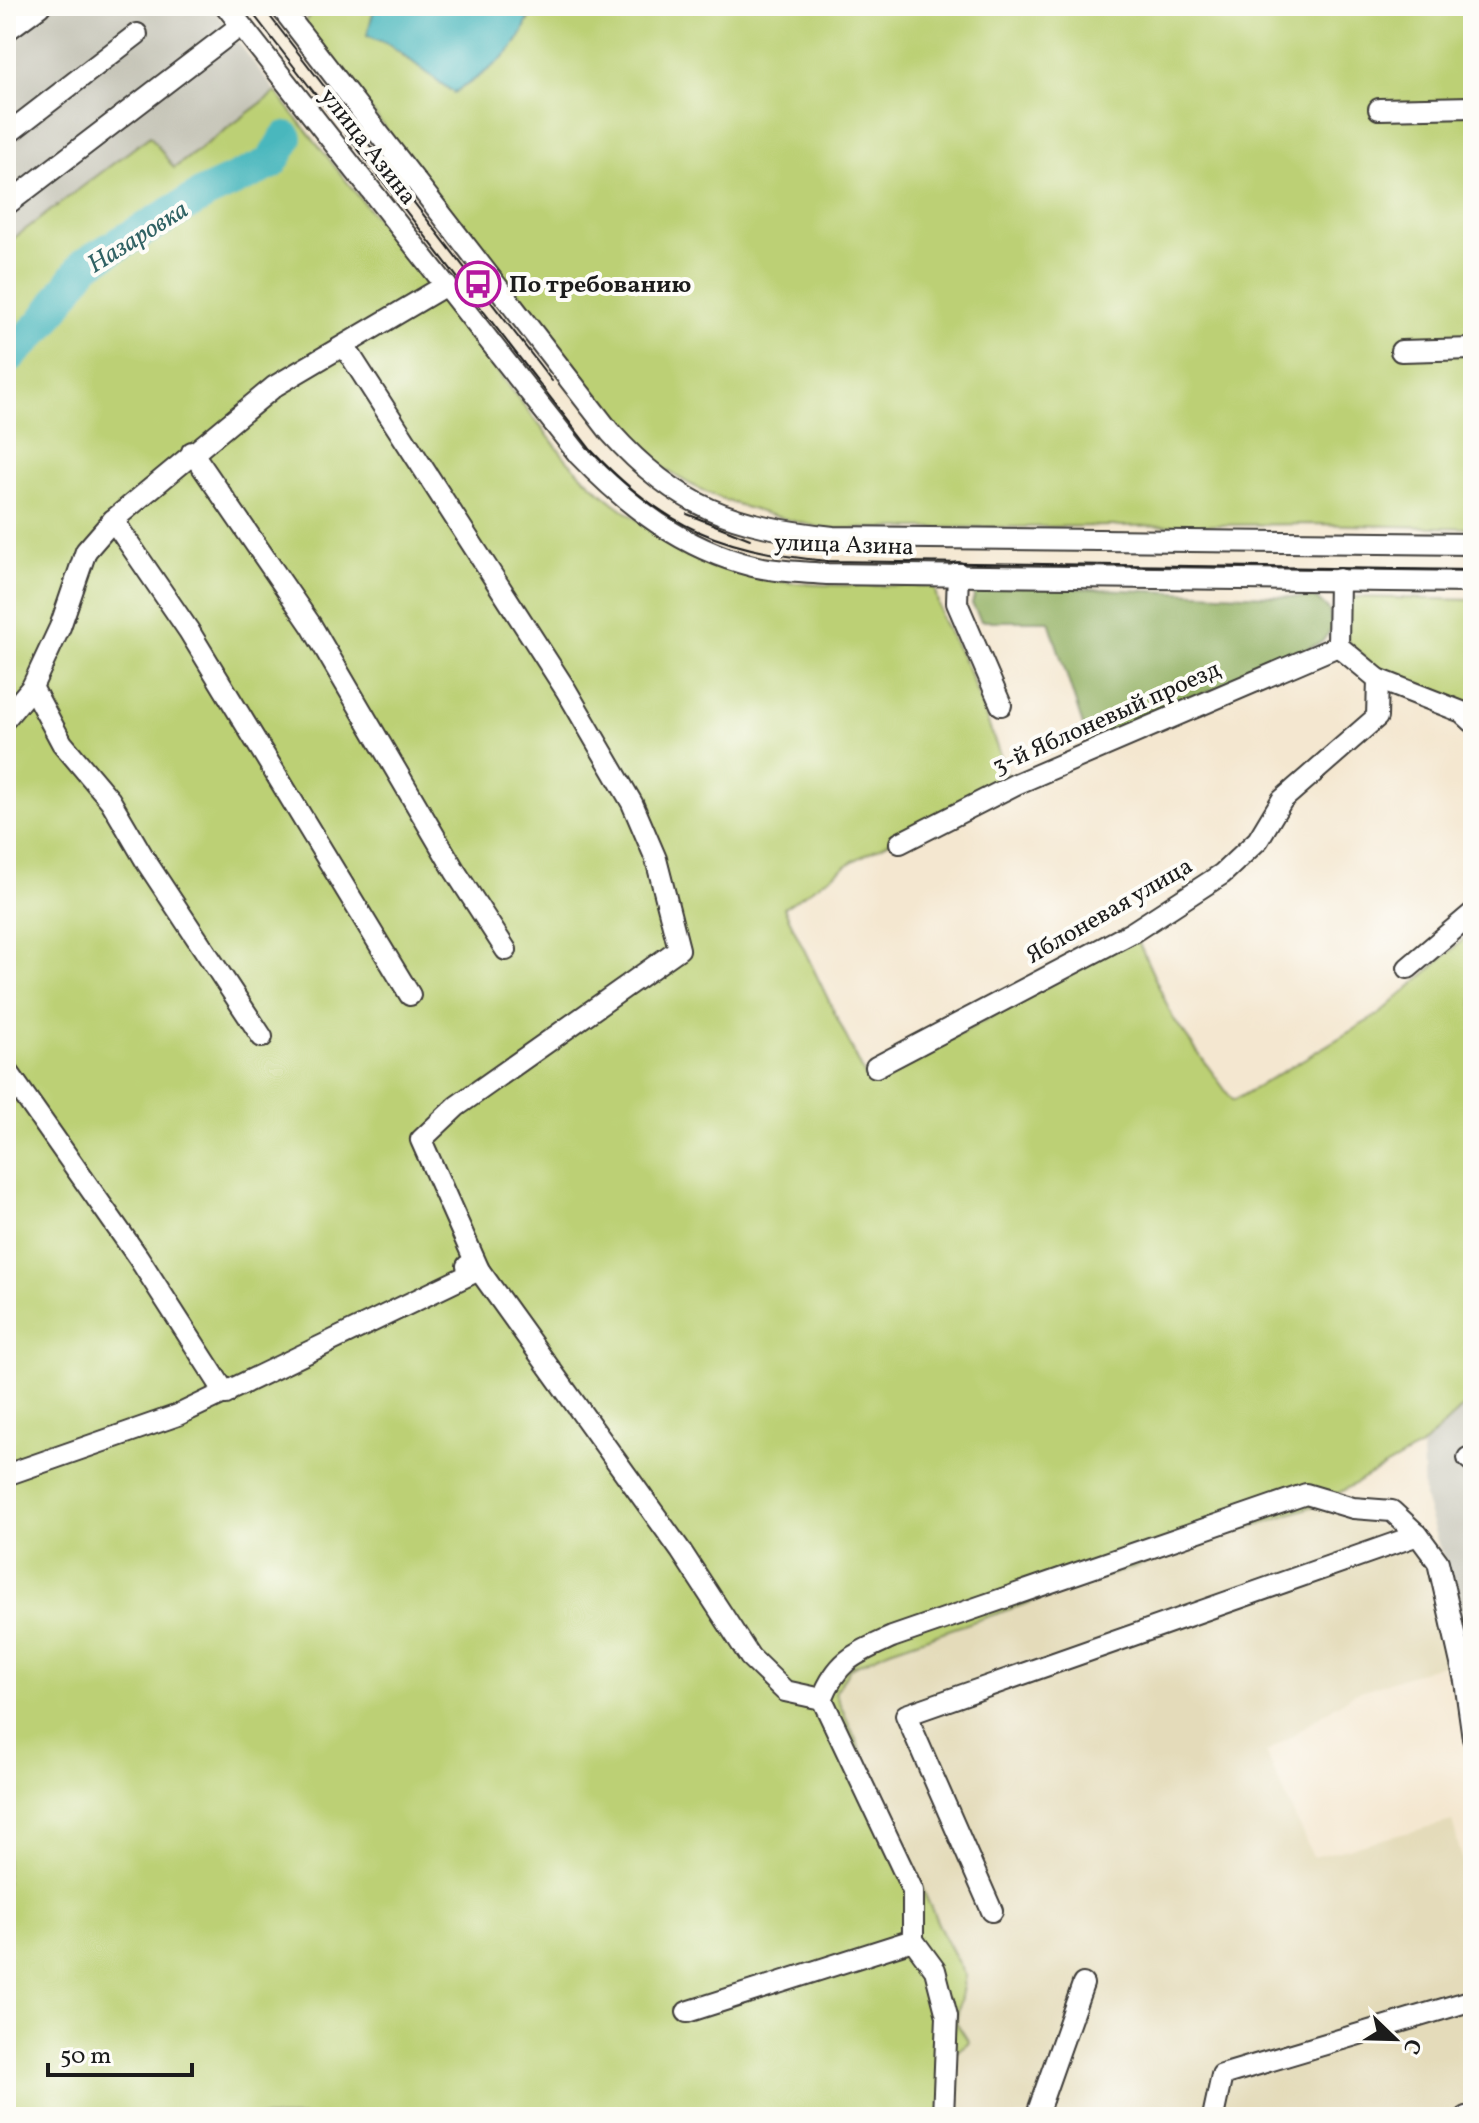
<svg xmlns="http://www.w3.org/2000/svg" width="1479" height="2123" font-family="Vollkorn,serif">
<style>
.built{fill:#e4dbba}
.industrial{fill:#c6c5b8}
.green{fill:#bcd074;stroke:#6c7648;stroke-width:2}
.forest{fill:#95b266;stroke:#586741;stroke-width:2}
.water{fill:#48b7bd;stroke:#326a6c;stroke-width:2}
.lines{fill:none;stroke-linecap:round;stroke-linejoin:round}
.river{stroke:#48b7bd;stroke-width:34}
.minor-casing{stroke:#3c3a37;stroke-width:24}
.minor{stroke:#fff;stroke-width:20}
.tram{stroke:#1c1c1c;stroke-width:2}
.labels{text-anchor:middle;stroke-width:8;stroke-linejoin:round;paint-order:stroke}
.street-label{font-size:24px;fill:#1c1c1c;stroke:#fdfcf7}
.poi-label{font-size:24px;font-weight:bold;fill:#1c1c1c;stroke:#fdfcf7;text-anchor:start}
.water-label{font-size:26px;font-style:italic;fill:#306264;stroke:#fdfcf7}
</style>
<rect width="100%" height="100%" fill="#fdfcf7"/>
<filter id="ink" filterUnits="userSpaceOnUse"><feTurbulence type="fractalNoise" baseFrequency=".0125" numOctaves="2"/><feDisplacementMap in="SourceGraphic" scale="16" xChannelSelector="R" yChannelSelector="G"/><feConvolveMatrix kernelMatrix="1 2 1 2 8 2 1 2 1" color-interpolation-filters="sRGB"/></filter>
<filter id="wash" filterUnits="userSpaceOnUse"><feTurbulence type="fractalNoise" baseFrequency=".006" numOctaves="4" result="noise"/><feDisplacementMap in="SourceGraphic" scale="32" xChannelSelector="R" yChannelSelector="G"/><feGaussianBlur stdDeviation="1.8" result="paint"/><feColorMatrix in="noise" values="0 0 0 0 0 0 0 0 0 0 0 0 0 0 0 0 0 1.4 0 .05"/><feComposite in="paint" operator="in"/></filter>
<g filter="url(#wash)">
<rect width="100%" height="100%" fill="#f4e7d0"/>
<!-- built -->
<polygon class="built" points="1319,1504 1401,1533 1430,1568 1448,1663 1354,1693 1266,1753 1313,1857 1452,1821 1473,1898 1473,2117 955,2117 950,2057 965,1975 944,1937 835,1693 850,1668 890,1650"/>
<!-- industrial -->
<g class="industrial">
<polygon points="6,6 211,6 276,92 174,168 149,136 6,244"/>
<polygon points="1473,1398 1473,1682 1444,1563 1424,1498 1422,1446"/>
</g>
<!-- green -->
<g class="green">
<path d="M319,6H375L368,35L390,45L408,60L529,21V6H1473V528L1312,524L828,529C768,516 702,499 653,460C639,449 626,433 613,420L303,23Z"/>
<path d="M276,92L568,461C609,504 652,533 707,558C719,563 732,571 746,575C805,590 873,584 934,586L942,620L968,669L1009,780L853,861L784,908L869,1084L1136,937L1173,1018L1233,1101L1381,1013L1473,931V1398L1422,1446L1319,1504L890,1650L850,1668L835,1693L944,1937L965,1976L956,2022L969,2042L950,2057L955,2117H6V244L150,136L174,168Z"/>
<polygon points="1353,597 1473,600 1473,711 1376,669 1347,640 1347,604"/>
</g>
<!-- forest -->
<polygon class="forest" points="978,584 1316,598 1329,610 1332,628 1322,642 1089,744 1049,621 981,621 972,604"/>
<!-- water -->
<path class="water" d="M375,6H529C529,47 485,73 454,93L390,45L367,35Z"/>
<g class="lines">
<!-- river -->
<polyline class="river" points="6,359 42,324 85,264 206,193 271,163 286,138"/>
</g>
</g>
<g filter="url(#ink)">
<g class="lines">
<!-- minor casing -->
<g class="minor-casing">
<g id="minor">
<path d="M226,6L579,455C628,506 683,549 753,566C777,572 803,572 827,574L1473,582"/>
<path d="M280,6L610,432C678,508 733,526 833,537L1473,544"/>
<polyline points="6,31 40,6"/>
<polyline points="1379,109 1473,107"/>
<polyline points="6,135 137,34"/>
<polyline points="6,205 240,26"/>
<path d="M345,347L566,690L632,803L656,859L679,949L457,1106L421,1140L479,1270L681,1551L750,1657L785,1691L822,1699C838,1659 855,1654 892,1637L1306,1494L1353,1508L1392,1511L1418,1535"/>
<polyline points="1401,351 1473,349"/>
<polyline points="192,452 311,625 455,871 506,950"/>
<polyline points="113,520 189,631 410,995"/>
<polyline points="958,573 957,603 1001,705"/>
<polyline points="1339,579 1338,646 1378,679 1462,712 1473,722"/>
<polyline points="32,687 62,743 110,800 147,863 262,1037"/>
<polyline points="6,718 32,687 60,627 86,551 113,520 275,386 446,285"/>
<polyline points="900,843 1016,784 1338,646"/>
<polyline points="1408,968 1473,913"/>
<polyline points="876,1067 1133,932 1222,874 1258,840 1282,800 1377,717 1378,679"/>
<polyline points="6,1069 138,1257 226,1394"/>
<polyline points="1468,1458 1473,1462"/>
<polyline points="6,1475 178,1415 479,1270 467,1266"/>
<polyline points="822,1699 913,1891 913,1940 935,1970 947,2016 943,2117"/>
<polyline points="992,1911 906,1715 1418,1535 1438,1562 1465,1681 1473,1738"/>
<polyline points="687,2012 913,1940"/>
<polyline points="1036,2117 1083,1984"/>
<polyline points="1213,2117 1222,2075 1473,2000"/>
<polyline points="1467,2117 1473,2115"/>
</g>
</g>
<!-- minor -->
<use href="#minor" class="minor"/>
<!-- tram -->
<g class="tram">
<path d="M247,6L591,450C663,527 724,552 828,561L1473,570"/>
<polyline points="262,6 552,381"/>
<polyline points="687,514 750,539"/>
</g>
</g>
</g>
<!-- icons -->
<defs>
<g id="bus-ring" transform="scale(2.3)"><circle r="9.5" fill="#fdfcf7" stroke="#b5179e" stroke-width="1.5"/><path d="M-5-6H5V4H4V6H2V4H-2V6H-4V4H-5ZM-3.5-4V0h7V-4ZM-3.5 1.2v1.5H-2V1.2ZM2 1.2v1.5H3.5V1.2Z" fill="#b5179e"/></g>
</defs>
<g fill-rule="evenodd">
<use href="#bus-ring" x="478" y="284"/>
</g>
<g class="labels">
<!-- street labels -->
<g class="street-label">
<text transform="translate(369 146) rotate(52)" y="8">улица Азина</text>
<text transform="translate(844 544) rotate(2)" y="8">улица Азина</text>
<text transform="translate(1106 717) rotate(-24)" y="8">3-й Яблоневый проезд</text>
<text transform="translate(1109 910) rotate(-30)" y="8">Яблоневая улица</text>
</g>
<!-- poi labels -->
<g class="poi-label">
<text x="509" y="292">По требованию</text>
</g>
<!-- water labels -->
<g class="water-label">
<text transform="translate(137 236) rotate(-32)" y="9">Назаровка</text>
</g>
</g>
<!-- margin -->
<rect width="1479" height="2123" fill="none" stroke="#fdfcf7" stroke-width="32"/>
<!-- north arrow -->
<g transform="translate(1395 2039) rotate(113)" stroke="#fdfcf7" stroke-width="6" paint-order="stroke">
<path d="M0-6L14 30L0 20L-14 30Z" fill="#1c1c1c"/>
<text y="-12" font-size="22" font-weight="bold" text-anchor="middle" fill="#1c1c1c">С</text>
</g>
<!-- scale -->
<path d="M48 2063v12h144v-12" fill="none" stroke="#1c1c1c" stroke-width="4"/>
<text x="60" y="2063" font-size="24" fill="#1c1c1c" stroke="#fdfcf7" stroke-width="6" paint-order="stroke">50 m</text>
</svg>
